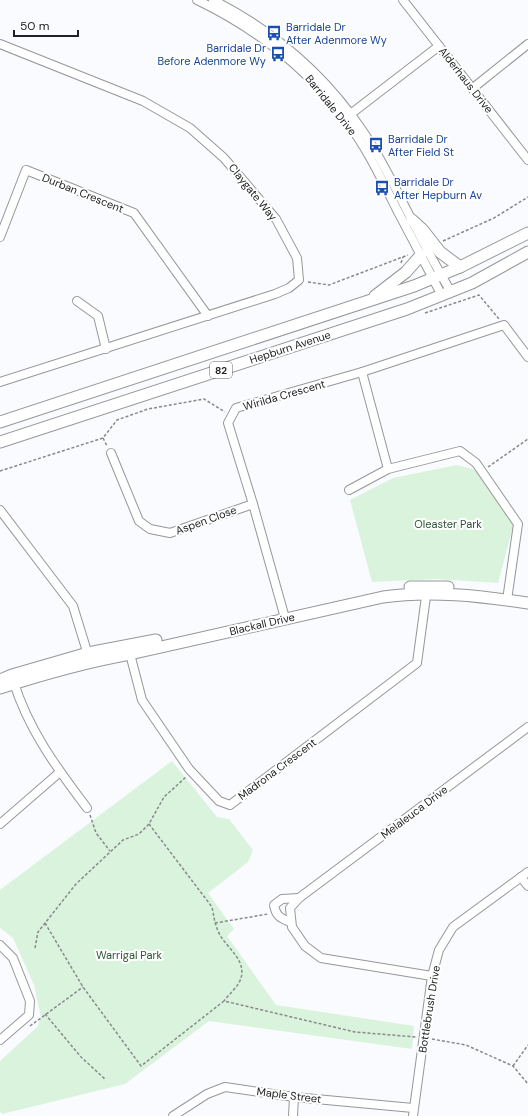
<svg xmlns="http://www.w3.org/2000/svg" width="528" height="1116" font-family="'DM Sans',sans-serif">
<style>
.green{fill:#daf3dc}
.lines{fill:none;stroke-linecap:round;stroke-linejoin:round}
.minor-casing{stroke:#95979a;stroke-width:10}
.major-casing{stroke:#95979a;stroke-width:13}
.path{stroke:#87898b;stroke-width:1.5;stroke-dasharray:3 2;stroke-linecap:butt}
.minor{stroke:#fff;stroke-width:8}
.major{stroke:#fff;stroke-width:11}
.labels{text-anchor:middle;stroke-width:4;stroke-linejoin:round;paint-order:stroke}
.shield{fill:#fff;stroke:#646465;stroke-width:1}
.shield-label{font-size:10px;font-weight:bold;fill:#212223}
.transit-label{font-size:11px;fill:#164399;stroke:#fff;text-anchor:start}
.street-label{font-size:11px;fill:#212223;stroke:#fff}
.park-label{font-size:11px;fill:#2c5333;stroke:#fff}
</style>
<rect width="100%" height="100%" fill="#f9fbfe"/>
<!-- green -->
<g class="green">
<polygon points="457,465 479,471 514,523 498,583 436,579 372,582 350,500 393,478"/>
<polygon points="172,761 217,817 229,819 253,850 248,862 208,893 234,929 227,936 276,1005 414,1026 412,1049 209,1021 125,1084 2,1114 0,1111 0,1061 37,1027 41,1018 34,985 13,938 0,928 0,890"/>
</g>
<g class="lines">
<!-- minor casing -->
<g class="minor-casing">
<g id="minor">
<path d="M197,0C255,28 305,66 344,118C366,146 381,178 397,210C412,238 427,267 442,296"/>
<path d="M213,0C274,31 324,74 362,130C376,150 387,172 398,193C415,227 432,260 451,292"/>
<polyline points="403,0 528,160"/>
<polyline points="0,44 143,101 190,128 224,158 276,219 297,258 299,280 289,288 275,294 0,382"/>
<polyline points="473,88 528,44"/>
<polyline points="348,116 439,46"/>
<polyline points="0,237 26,170 134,213 208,316"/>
<polyline points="77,301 98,316 106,349"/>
<polyline points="362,372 388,469"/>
<polyline points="111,453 139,521 150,529 170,533 253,504"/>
<polyline points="349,490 388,469 460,451 476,463 518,524 507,600"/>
<polyline points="0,510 73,606 89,658"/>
<polyline points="285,618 253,504 228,423 236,408 362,372 504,325 528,357"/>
<polyline points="129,650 142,700 189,769 219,801 230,805 417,663 427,589"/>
<path d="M13,680C28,729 56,767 87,808"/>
<polyline points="0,824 60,772"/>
<polyline points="521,877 528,886"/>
<path d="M290,922C280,918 276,916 274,905L282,899L299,898"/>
<polyline points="0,945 13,958 30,1001 29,1015 0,1040"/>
<polyline points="432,976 321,958 305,946 292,927 290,908 299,898 528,727"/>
<polyline points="173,1116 207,1094 225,1087 294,1097 413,1108"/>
<polyline points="293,1116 294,1097"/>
<polyline points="413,1116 432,976 439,950 453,927 528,872"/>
</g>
</g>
<!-- major casing -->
<g class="major-casing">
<g id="major">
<polyline points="412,220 422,229 440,252 460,267"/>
<polyline points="375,296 406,272 421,255"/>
<polyline points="0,422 414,286 460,267 528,233"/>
<polyline points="0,442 407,309 472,283 528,252"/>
<polyline points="410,587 448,587"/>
<polyline points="0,680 12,675 88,653 156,640"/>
<path d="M0,688C43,674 86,662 130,654L383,597C431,590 480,596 528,603"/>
</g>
</g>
<!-- path -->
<g class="path">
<polyline points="443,241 494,218 528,197"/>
<polyline points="401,263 403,257"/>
<polyline points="308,282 329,285 408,255"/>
<polyline points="425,313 479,295 499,319"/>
<polyline points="103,438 107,446"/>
<polyline points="488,467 528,439"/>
<polyline points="0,471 103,438 117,420 148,409 204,399 225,412"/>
<polyline points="90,815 96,833 110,851"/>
<path d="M149,824L212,907C214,917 215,926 220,935C228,949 246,960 241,978C239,986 229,994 224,1001"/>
<polyline points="45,923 83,987 141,1066 224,1001 355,1032 416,1037"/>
<polyline points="215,923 268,914"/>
<polyline points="35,948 38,932 76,884 123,840 139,834 149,824 164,797 186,777"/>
<polyline points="45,1014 81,1057 106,1080"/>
<polyline points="30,1026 83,987"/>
<polyline points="432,1039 466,1045 513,1066 528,1084"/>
<polyline points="513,1066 528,1045"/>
</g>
<!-- minor -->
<use href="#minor" class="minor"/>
<!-- major -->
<use href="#major" class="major"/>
</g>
<!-- icons -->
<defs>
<g id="bus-bare" transform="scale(1.2)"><path d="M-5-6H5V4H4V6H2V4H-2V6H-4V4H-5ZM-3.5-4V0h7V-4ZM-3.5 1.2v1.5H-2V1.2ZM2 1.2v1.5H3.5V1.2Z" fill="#1a4fb4" stroke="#fff" stroke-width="2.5" paint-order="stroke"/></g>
</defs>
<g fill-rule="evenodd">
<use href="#bus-bare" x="274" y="33"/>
<use href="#bus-bare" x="278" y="54"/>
<use href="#bus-bare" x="376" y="145"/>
<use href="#bus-bare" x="382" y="188"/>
</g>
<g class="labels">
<!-- shield labels -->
<rect class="shield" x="210" y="362" width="22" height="16" rx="3"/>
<g class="shield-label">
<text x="221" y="374">82</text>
</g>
<!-- transit labels -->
<g class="transit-label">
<text x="286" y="31">Barridale Dr<tspan x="286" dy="13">After Adenmore Wy</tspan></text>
<text x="266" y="52" text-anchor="end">Barridale Dr<tspan x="266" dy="13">Before Adenmore Wy</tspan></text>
<text x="388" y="143">Barridale Dr<tspan x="388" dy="13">After Field St</tspan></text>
<text x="394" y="186">Barridale Dr<tspan x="394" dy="13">After Hepburn Av</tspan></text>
</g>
<!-- street labels -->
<g class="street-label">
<text transform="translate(466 80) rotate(52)" y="4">Alderhaus Drive</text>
<text transform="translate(331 105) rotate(51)" y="4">Barridale Drive</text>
<text transform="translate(253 192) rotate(51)" y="4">Claygate Way</text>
<text transform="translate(83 193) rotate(22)" y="4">Durban Crescent</text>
<text transform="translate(290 347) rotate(-18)" y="4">Hepburn Avenue</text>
<text transform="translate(284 395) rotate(-16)" y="4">Wirilda Crescent</text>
<text transform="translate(206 520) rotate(-20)" y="4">Aspen Close</text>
<text transform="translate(262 624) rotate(-13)" y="4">Blackall Drive</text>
<text transform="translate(277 769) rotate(-37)" y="4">Madrona Crescent</text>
<text transform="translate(414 812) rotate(-37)" y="4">Melaleuca Drive</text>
<text transform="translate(429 1009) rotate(-81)" y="4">Bottlebrush Drive</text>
<text transform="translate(289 1095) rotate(7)" y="4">Maple Street</text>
</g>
<!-- park labels -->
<g class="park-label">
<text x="448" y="528">Oleaster Park</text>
<text x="129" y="959">Warrigal Park</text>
</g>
</g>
<!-- scale -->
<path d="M14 30v6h64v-6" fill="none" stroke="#212223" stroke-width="2"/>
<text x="20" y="30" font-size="12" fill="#212223" stroke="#ffffff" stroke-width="3" paint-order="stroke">50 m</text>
</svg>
